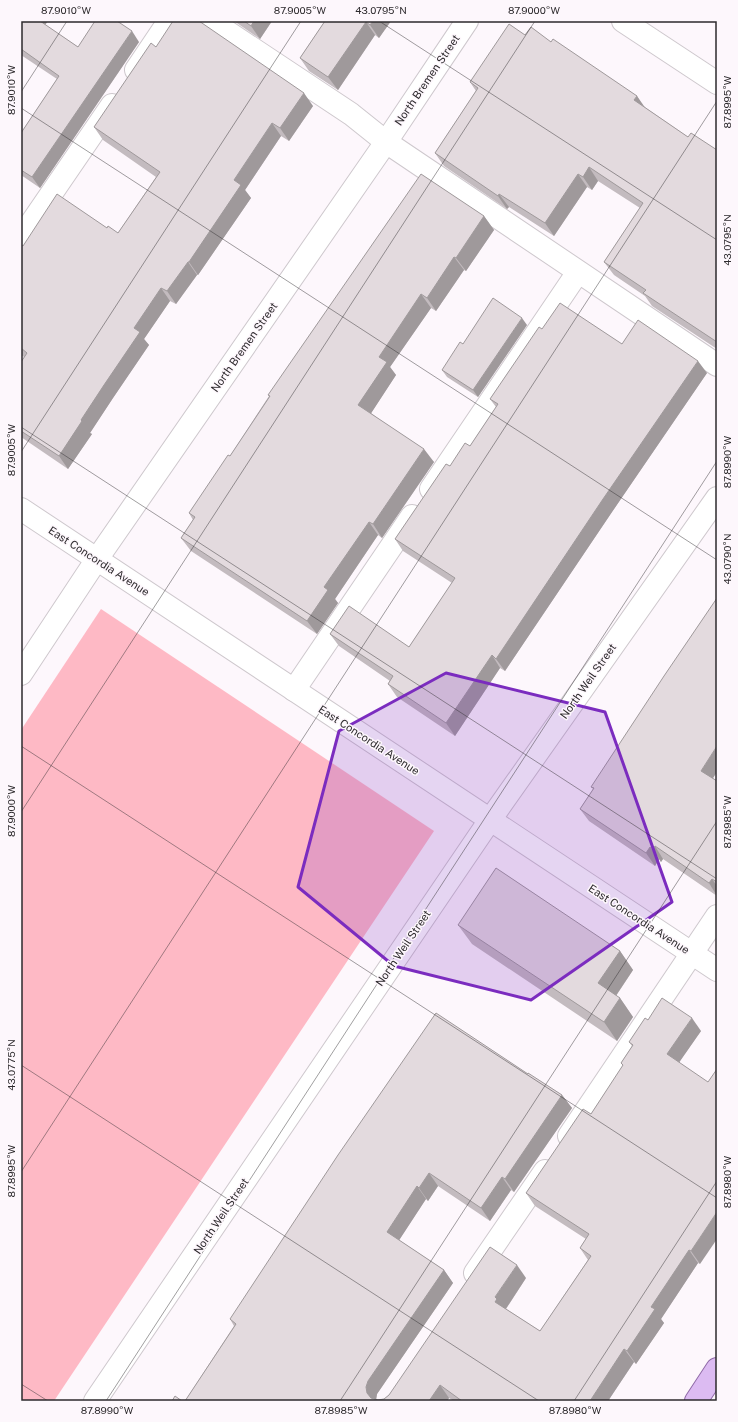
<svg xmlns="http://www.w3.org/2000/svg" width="738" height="1422" font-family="'Public Sans',sans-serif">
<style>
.park{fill:#feb9c5}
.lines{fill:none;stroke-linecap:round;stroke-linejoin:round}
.minor-casing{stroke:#cec8cd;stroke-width:24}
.major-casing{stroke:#906ba8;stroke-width:24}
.minor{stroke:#fff;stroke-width:22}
.major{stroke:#dcbbf2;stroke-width:22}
.wall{fill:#c3bbbf}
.shaded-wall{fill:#9f999b}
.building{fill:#e3dade;stroke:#9f999b}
.marked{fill:#7b2cbf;fill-opacity:0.2;stroke:#7b2cbf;stroke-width:3;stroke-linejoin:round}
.ticks{fill:none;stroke:#2d2a2d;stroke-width:1;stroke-opacity:0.45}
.labels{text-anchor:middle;stroke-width:3;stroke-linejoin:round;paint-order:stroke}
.street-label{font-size:11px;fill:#2d2a2d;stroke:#fdf7fc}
.neatline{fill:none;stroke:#2d2a2d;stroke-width:1.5}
.ticks-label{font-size:10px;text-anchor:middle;fill:#2d2a2d}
</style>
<rect width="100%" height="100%" fill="#fdf7fc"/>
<!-- park -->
<polygon class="park" points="101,609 434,831 54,1401 21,1401 21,730"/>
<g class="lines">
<!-- minor casing -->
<g class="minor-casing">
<g id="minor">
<polyline points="211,21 351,114 386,142 717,365"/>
<polyline points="623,21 717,83"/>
<polyline points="136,70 169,21"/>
<polyline points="21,238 112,105"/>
<polyline points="431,489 578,272"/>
<polyline points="21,509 717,970"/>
<polyline points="21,674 97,559 386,142 467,21"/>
<polyline points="294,690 412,516"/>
<polyline points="569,1136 717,916"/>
<polyline points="475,1273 545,1171"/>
<polyline points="95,1401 490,820 717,498"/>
</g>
</g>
<!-- major casing -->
<g class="major-casing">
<polyline id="major" points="696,1401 717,1369"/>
</g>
<!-- minor -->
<use href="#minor" class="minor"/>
<!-- major -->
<use href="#major" class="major"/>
</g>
<!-- wall -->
<g class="wall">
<polygon points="21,21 45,25 78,47 139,42 40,188 21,175 21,133 57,79 21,55"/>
<polygon points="234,21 272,21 260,39"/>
<polygon points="325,21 391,21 379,38 375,35 338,90 309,71 300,58"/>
<polygon points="525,35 551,42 637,96 643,106 688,137 717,150 717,349 652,306 645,296 614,275 604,262 640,208 598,181 592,190 587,187 554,236 509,207 507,209 444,166 435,153 476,91 470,82"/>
<polygon points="156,47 313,106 289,141 281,136 245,190 251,198 198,275 197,275 176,304 170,301 144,339 149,345 113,398 90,433 92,434 68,469 21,437 21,362 24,357 21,355 21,245 23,246 107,228 118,233 156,177 103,140 94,127"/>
<polygon points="484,216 494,230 466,271 464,270 436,311 431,308 390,367 396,375 371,413 434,462 382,538 378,535 335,599 338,603 317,634 191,551 181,538 193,520 189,513 230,456 269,396 268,395"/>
<polygon points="527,325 478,397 447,377 442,370"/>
<polygon points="542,329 622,344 707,373 612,512 505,671 500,668 455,736 397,697 388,684 390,681 339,646 330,634 409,647 452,583 403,551 395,539 450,466 470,446 496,407 490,399"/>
<polygon points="713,778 717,781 717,896 663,859 661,862 659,859 655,866 589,821 580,809 593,789 591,787"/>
<polygon points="458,925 620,951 633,970 616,996 620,998 633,1017 617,1041 472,944"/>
<polygon points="648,1020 701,1031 679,1062 700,1264 698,1263 661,1319 664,1323 636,1364 634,1362 608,1401 454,1401 449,1398 447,1401 185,1401 234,1326 230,1319 528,1074 562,1095 572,1108 514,1192 511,1190 490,1221 438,1186 428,1201 426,1199 399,1240 444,1270 453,1283 377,1394 376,1400 378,1400 384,1399 526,1278 506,1309 540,1331 588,1260 580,1248 586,1239 535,1206 526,1193 591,1114 623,1066 621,1063 632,1046 629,1042"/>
</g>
<!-- shaded-wall -->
<g class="shaded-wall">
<polygon points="37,21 48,21 43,28"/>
<polygon points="254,21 272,21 260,39 251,26"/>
<polygon points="373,21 391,21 379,38 370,25"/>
<polygon points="366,22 375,35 338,90 328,77"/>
<polygon points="132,31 139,42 40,188 32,177"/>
<polygon points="304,93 313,106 289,141 280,128"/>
<polygon points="637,96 646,109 634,100"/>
<polygon points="272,123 281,136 245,190 251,198 198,275 189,262 234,180"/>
<polygon points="589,167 598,181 592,190 583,177"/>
<polygon points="578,174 587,187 554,236 545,223"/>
<polygon points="499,194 509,207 507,209 498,196"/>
<polygon points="484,216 494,230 466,271 456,258"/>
<polygon points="454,257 464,270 436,311 427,298"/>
<polygon points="188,262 197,275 176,304 167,291"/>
<polygon points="161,288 170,301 144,339 149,345 113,398 90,433 92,434 68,469 59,456 81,420 134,328"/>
<polygon points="421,294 431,308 390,367 396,375 368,418 358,405 379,357"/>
<polygon points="522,318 527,325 478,397 473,390"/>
<polygon points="698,361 707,373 612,512 505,671 496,659 603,499"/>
<polygon points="424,449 434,462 382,538 373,524"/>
<polygon points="369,522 378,535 335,599 338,603 317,634 307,621 324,587"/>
<polygon points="492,655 500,668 455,736 446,723"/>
<polygon points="717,746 717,772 710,783 701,771"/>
<polygon points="655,846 663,859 661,862 653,849"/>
<polygon points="650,847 659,859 655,866 646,853"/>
<polygon points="712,879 717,886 717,896 709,883"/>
<polygon points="620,951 633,970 611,1003 598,983"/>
<polygon points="620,998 633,1017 617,1041 604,1022"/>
<polygon points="692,1018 701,1031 676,1067 667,1054"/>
<polygon points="562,1095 572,1108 514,1192 505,1179"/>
<polygon points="429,1173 438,1186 428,1201 419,1188"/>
<polygon points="502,1177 511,1190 490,1221 481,1208"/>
<polygon points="417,1186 426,1199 396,1245 387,1232"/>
<polygon points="717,1212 717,1239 700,1264 691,1251"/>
<polygon points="689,1250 698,1263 661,1319 664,1323 636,1364 627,1351 651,1307"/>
<polygon points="517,1265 526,1278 505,1310 495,1302 495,1297"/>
<polygon points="444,1270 453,1283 377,1394 376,1400 373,1401 367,1393 366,1387 368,1381"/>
<polygon points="624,1349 634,1362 608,1401 590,1401"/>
<polygon points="440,1385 449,1398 447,1401 429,1401"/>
</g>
<!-- building -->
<g class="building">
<polygon points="21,21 40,21 78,47 95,21 117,21 132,31 32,177 21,170 21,133 59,76 21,49"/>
<polygon points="173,21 199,21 304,93 280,128 272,123 234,180 241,185 189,262 188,262 167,291 161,288 134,328 140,332 104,385 81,420 82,421 59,456 21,431 21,362 27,353 21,348 21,245 23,246 57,194 107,228 108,226 118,233 160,172 94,127 151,43 156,47"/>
<polygon points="244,21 254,21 251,26"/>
<polygon points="325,21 373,21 370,25 366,22 328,77 300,58"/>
<polygon points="509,24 525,35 531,27 551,42 553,39 637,96 634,100 688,137 691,133 717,150 717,342 643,293 646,290 604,262 643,203 589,167 583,177 578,174 545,223 499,194 498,196 435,153 478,88 470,82"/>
<polygon points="421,174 484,216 456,258 454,257 427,298 421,294 379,357 387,362 358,405 424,449 373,524 369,522 324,587 328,590 307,621 181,538 195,517 189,513 228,455 230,456 270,396 268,395"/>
<polygon points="493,298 522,318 473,390 442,370 460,342 463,344"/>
<polygon points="560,303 622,344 638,320 698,361 603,499 496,659 492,655 446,723 388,684 393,676 330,634 349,606 409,647 455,578 395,539 446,464 450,466 465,443 470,446 498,404 490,399 539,327 542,329"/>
<polygon points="717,598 717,746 701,771 717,781 717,882 712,879 709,883 655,846 653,849 650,847 646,853 580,809 594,788 591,787 664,676"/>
<polygon points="496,868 620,951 598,983 620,998 604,1022 458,925"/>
<polygon points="662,998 692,1018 667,1054 708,1082 717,1069 717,1212 691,1251 689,1250 651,1307 655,1309 627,1351 624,1349 590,1401 462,1401 440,1385 429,1401 185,1401 236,1324 230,1319 338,1155 436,1013 528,1074 528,1073 562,1095 505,1179 502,1177 481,1208 429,1173 419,1188 417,1186 387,1232 444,1270 368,1381 366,1387 367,1393 371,1398 378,1400 384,1399 389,1395 490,1247 517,1265 495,1297 497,1299 495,1302 540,1331 591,1256 580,1248 589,1234 526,1193 583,1109 591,1114 623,1065 621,1063 633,1045 629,1042 645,1018 648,1020"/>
<polygon points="175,1396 182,1401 172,1401"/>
</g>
<!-- marked area -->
<path class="marked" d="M446,673L605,712L672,902L531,1000L394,966L298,887L339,731Z"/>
<!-- ticks -->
<path class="ticks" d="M379,21L717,240M21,92L67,21M21,108L717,560M21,427L717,879M21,452L301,21M21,746L717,1198M21,812L535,21M21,1065L539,1401M21,1172L717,101M21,1384L48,1401M106,1401L717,461M340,1401L717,821M574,1401L717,1181"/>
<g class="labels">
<!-- street labels -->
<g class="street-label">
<text transform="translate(427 80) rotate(-56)" y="4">North Bremen Street</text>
<text transform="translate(244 347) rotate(-55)" y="4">North Bremen Street</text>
<text transform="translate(99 561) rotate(33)" y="4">East Concordia Avenue</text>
<text transform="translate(588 681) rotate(-55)" y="4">North Weil Street</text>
<text transform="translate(369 740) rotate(33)" y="4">East Concordia Avenue</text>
<text transform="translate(639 919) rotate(33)" y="4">East Concordia Avenue</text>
<text transform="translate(403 948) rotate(-56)" y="4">North Weil Street</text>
<text transform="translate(221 1216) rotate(-56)" y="4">North Weil Street</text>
</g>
</g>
<!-- border -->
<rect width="738" height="1422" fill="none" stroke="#fdf7fc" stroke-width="44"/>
<rect x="22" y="22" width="694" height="1378" class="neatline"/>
<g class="ticks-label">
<text x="66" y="14">87.9010°W</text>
<text x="300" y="14">87.9005°W</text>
<text x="381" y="14">43.0795°N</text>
<text x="534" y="14">87.9000°W</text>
<text transform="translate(11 90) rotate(-90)" y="4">87.9010°W</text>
<text transform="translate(727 102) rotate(-90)" y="4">87.8995°W</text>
<text transform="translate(727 240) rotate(-90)" y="4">43.0795°N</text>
<text transform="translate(11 450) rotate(-90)" y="4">87.9005°W</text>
<text transform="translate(727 462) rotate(-90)" y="4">87.8990°W</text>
<text transform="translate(727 559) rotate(-90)" y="4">43.0790°N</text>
<text transform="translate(11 811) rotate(-90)" y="4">87.9000°W</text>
<text transform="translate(727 822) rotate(-90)" y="4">87.8985°W</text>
<text transform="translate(11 1065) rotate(-90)" y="4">43.0775°N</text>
<text transform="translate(11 1171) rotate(-90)" y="4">87.8995°W</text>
<text transform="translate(727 1182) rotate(-90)" y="4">87.8980°W</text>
<text x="107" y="1414">87.8990°W</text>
<text x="341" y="1414">87.8985°W</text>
<text x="575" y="1414">87.8980°W</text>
</g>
</svg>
